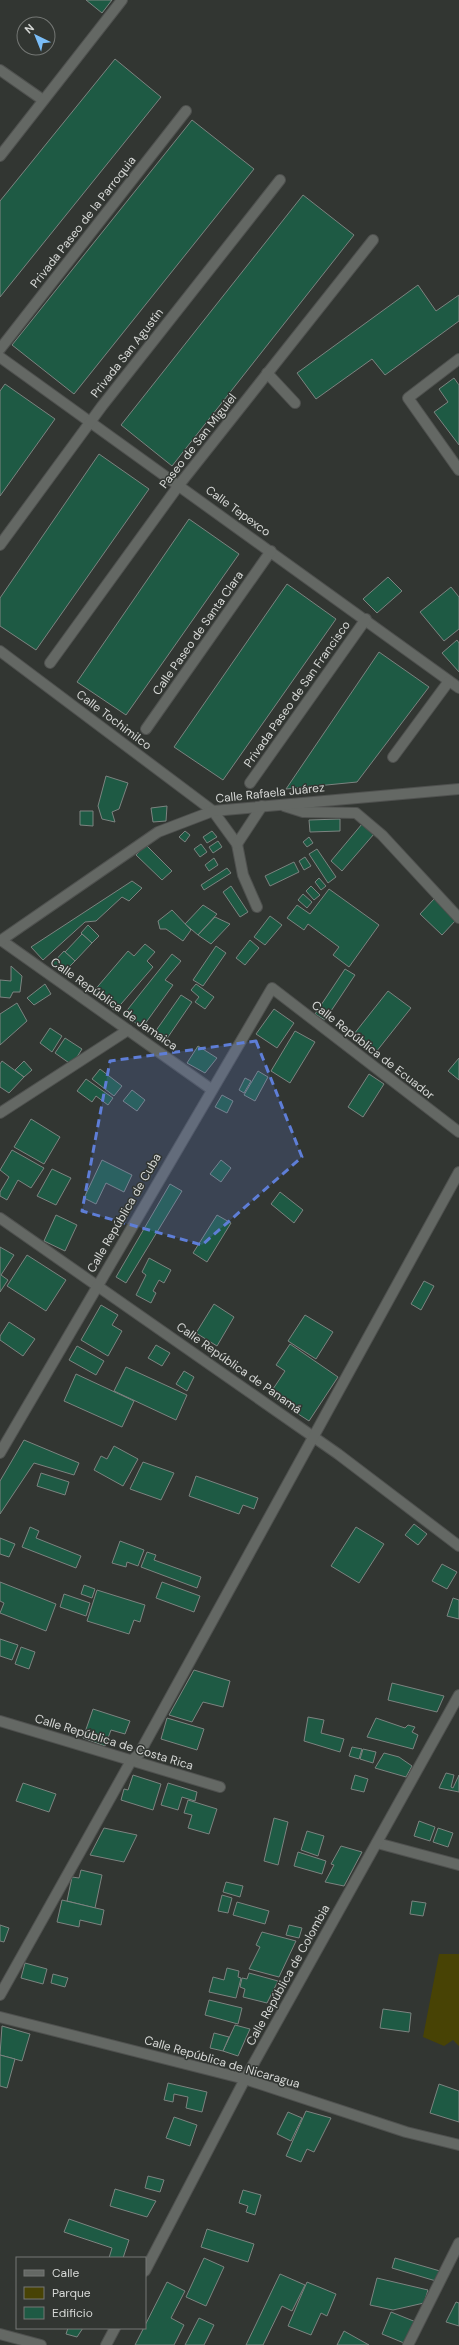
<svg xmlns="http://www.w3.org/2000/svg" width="459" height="2345" font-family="'DM Sans',sans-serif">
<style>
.green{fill:#484305}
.building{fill:#1e5a44;stroke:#7c8380}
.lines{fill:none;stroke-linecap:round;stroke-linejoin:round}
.minor-casing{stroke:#4f514f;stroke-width:12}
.minor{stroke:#646864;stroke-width:10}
.marked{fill:#5e7ed7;fill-opacity:0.2;stroke:#5e7ed7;stroke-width:3;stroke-dasharray:8 5;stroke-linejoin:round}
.labels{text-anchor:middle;stroke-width:3;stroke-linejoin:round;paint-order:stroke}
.street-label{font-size:12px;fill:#d6d8d6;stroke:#323632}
</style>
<rect width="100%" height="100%" fill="#323632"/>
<!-- green -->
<polygon class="green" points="439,1954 459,1954 459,2046 453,2040 444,2046 423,2037"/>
<!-- building -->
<g class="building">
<polygon points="86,0 112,0 102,13"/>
<polygon points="115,59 161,97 0,297 0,201"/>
<polygon points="192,120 254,169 74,394 12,345"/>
<polygon points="303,195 354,235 172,466 121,425"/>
<polygon points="418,285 436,311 459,295 459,321 385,375 372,359 316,399 297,373"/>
<polygon points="454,378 459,385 459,445 434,412 448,402 439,389"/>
<polygon points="5,384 55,419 0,496 0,391"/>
<polygon points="99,454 149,489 36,650 0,626 0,598"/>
<polygon points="189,519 239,554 126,715 77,682"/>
<polygon points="388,577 402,591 377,613 363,599"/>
<polygon points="287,584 336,619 223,780 174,747"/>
<polygon points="451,587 459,597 459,629 444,641 420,612"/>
<polygon points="457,640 459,643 459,672 442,653"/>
<polygon points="379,652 429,687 357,782 286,789"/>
<polygon points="106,776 128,783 119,809 112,812 115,822 102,819 98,806"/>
<polygon points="167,806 166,821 153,822 151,808"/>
<polygon points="80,811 93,811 93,826 80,825"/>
<polygon points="340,819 340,831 310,832 309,820"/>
<polygon points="362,824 374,834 342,871 331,861"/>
<polygon points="185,831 190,835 185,842 179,837"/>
<polygon points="212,831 217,837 207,843 203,837"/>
<polygon points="309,837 313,843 307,847 303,842"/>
<polygon points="218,841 222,847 213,853 209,847"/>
<polygon points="201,844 207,852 200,857 194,849"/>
<polygon points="146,845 172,871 162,880 136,855"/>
<polygon points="317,849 336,877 328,883 309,854"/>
<polygon points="305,857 311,866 304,870 299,861"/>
<polygon points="214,858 218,865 209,871 205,865"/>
<polygon points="294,862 299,872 270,886 265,876"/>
<polygon points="227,868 231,873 204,890 201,885"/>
<polygon points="319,878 326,886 321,890 315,882"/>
<polygon points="132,881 142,888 129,901 122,897 96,921 85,922 43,960 31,947"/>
<polygon points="231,886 248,912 240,917 223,892"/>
<polygon points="311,886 320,895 314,900 306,891"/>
<polygon points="329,889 379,925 349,967 333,955 339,947 308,924 304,930 287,918 297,905 310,914"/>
<polygon points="303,894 312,902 307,908 298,900"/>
<polygon points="434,899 456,920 442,935 420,914"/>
<polygon points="203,905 217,914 198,935 185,924"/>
<polygon points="172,910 191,930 183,941 166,929 160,929 158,921"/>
<polygon points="270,916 282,925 265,945 254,937"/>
<polygon points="215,917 230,924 211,944 198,935"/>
<polygon points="88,925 99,936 92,943 81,933"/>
<polygon points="82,934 92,943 75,961 65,952"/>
<polygon points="250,940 259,948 245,965 236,958"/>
<polygon points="145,944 155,952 147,961 153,967 115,1011 93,992 128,951 134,956"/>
<polygon points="216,946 226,953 203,986 193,980"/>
<polygon points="64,951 75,961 62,974 52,964"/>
<polygon points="172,954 181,961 165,980 173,985 142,1028 124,1014"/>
<polygon points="11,966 22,976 20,992 13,992 10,998 0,997 0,980 11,981"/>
<polygon points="345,969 355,975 325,1020 315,1014"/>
<polygon points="45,984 51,994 34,1005 27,998"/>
<polygon points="196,984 214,997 205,1009 195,1002 199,997 191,990"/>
<polygon points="388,991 411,1008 376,1052 354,1034"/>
<polygon points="181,995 192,1002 166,1040 155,1032"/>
<polygon points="17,1003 27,1021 0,1045 0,1014"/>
<polygon points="274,1009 294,1023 277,1048 256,1034"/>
<polygon points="50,1028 62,1036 52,1052 40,1043"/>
<polygon points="295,1031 315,1042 290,1083 271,1071"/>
<polygon points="65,1038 82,1049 72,1065 55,1053"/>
<polygon points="198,1046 217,1058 205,1073 187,1063"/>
<polygon points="459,1058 459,1080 448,1071"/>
<polygon points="2,1061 24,1077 9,1093 0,1087 0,1064"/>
<polygon points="24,1061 32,1070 24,1077 15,1070"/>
<polygon points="100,1069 122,1086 114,1096 92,1079"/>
<polygon points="258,1071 268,1077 255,1101 244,1095"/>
<polygon points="369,1074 384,1084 363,1117 348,1107"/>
<polygon points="245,1078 251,1081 244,1093 239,1090"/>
<polygon points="86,1079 113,1098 108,1105 96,1096 92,1102 77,1091"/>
<polygon points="132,1090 145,1100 137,1111 123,1101"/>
<polygon points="222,1095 233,1101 227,1113 215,1107"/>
<polygon points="31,1119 60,1137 44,1164 14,1147"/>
<polygon points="12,1150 44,1168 31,1188 18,1180 7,1200 0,1196 0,1192 9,1177 0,1170"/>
<polygon points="102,1160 132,1175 124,1192 106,1183 96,1204 84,1198"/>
<polygon points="221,1160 231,1168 221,1182 210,1174"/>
<polygon points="52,1169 71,1178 56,1205 37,1196"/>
<polygon points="170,1184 182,1191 126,1283 116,1277"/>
<polygon points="280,1192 303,1210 294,1223 271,1204"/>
<polygon points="56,1215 77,1225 65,1251 44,1241"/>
<polygon points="217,1215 231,1223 207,1262 193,1253"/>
<polygon points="0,1247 14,1255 1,1275 8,1280 0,1292"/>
<polygon points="27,1255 66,1280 46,1311 7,1286"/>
<polygon points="149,1258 171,1270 164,1283 159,1280 153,1291 156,1293 151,1303 136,1295 146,1275 142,1272"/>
<polygon points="424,1281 434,1286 421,1310 411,1304"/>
<polygon points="214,1304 234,1317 217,1346 196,1333"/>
<polygon points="101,1305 118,1315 112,1325 122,1331 108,1356 81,1340"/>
<polygon points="305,1315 333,1332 316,1359 288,1341"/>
<polygon points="9,1322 35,1339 23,1356 0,1340 0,1336"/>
<polygon points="290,1344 338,1377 309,1421 269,1395 285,1371 276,1365"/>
<polygon points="156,1345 170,1353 162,1366 148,1358"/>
<polygon points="77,1346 104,1361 96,1375 69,1360"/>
<polygon points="126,1367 187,1395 176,1420 114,1391"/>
<polygon points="184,1371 194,1377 187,1391 176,1384"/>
<polygon points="76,1374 134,1401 122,1427 64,1401"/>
<polygon points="24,1440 79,1463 74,1475 34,1463 0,1514 0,1481"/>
<polygon points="114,1446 138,1459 123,1486 94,1470 101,1456 107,1459"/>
<polygon points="143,1462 174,1473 161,1500 130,1489"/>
<polygon points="41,1473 69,1482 65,1495 37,1486"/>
<polygon points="196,1476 258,1498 254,1509 243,1505 239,1514 189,1496"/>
<polygon points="414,1524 427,1534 418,1545 405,1535"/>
<polygon points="30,1527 39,1531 36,1538 81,1556 76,1568 22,1547"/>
<polygon points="356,1527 384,1544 359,1583 331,1566"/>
<polygon points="0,1538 15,1544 9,1557 0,1554"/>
<polygon points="120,1541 144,1550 138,1566 127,1562 126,1567 112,1563"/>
<polygon points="147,1552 156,1555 154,1560 201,1577 197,1588 141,1567"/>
<polygon points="442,1564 457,1572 447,1589 432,1581"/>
<polygon points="0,1582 56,1604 46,1631 0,1613 4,1603 0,1601"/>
<polygon points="162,1582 200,1596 194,1612 156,1598"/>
<polygon points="84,1585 95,1589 92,1598 81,1594"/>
<polygon points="97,1590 145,1605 140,1622 134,1620 129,1634 87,1621"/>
<polygon points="64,1594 90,1603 86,1616 60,1607"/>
<polygon points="453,1598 459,1600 459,1619 447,1616"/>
<polygon points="0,1639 18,1645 12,1660 0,1656"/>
<polygon points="21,1647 35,1652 29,1669 15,1664"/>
<polygon points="194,1670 230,1681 223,1707 203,1702 192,1722 169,1715"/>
<polygon points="392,1683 444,1696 437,1712 388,1700"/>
<polygon points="93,1709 130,1721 125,1734 111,1730 105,1746 83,1738"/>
<polygon points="308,1717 324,1720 321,1733 344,1739 340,1752 304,1741"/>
<polygon points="167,1718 204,1729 197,1750 161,1739"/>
<polygon points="376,1718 405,1728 408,1725 415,1727 412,1732 418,1735 413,1749 367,1737"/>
<polygon points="352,1747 362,1749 359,1759 349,1756"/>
<polygon points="363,1749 376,1752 373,1763 360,1759"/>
<polygon points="384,1753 399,1757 412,1766 406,1777 375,1768"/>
<polygon points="446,1773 454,1775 451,1787 453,1788 459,1775 459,1792 439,1788"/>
<polygon points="133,1775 161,1784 153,1810 121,1800 124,1789 128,1790"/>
<polygon points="355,1775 368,1779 364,1792 351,1789"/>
<polygon points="23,1783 56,1794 49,1812 16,1801"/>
<polygon points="168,1783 197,1792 195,1801 182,1797 178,1810 161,1805"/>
<polygon points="188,1800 217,1809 209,1834 188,1828 192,1815 184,1813"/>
<polygon points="274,1818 288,1822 278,1865 264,1861"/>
<polygon points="419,1821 435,1827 430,1841 414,1836"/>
<polygon points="104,1828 137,1835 124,1862 90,1855"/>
<polygon points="438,1828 453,1833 448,1847 433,1842"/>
<polygon points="307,1831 324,1836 318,1856 301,1850"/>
<polygon points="341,1846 362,1852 344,1886 325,1882 334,1865 331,1864"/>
<polygon points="298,1852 326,1861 322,1874 294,1866"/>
<polygon points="81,1870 102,1875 95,1908 67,1901 72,1877 79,1878"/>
<polygon points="226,1882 243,1886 240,1897 223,1892"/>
<polygon points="222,1895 232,1898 228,1913 218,1911"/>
<polygon points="62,1900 104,1910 101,1925 80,1920 79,1927 57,1922"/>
<polygon points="412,1901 426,1903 423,1916 410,1914"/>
<polygon points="237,1902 269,1911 265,1924 233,1915"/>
<polygon points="0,1925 9,1928 4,1942 0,1941"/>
<polygon points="289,1925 302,1928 299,1938 286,1935"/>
<polygon points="262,1932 296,1941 279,1977 249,1969 260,1947 256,1945"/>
<polygon points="25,1963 47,1969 43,1984 21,1978"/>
<polygon points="227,1968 239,1971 238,1977 241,1978 236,1998 209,1992 213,1977 224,1980"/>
<polygon points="249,1973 278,1981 267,2003 243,1997 245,1989 240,1987 242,1978 247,1979"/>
<polygon points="53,1974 68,1978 65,1987 51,1983"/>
<polygon points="209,2000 242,2008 238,2024 205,2015"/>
<polygon points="383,2009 411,2013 409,2032 380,2028"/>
<polygon points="235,2025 250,2029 238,2056 223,2051"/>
<polygon points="2,2026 30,2034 22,2061 0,2055"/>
<polygon points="214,2033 229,2037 223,2051 210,2048"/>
<polygon points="0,2055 15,2059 7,2088 0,2086"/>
<polygon points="168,2083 207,2092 202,2112 186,2108 188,2097 174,2094 173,2102 164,2100"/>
<polygon points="439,2084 459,2091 459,2122 430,2113"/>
<polygon points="306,2111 331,2118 314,2152 307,2149 301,2162 286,2156"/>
<polygon points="288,2112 302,2118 291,2141 277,2134"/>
<polygon points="174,2117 197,2125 190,2146 166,2138"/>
<polygon points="148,2176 164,2180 160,2192 145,2188"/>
<polygon points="115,2189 156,2201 147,2217 110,2206"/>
<polygon points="243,2190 261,2195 255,2215 246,2212 248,2206 239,2203"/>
<polygon points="69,2219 129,2240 123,2258 109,2258 112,2248 64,2232"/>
<polygon points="207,2229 254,2244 248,2262 201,2247"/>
<polygon points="204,2258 224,2267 206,2306 186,2297"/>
<polygon points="395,2258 440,2271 436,2281 392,2268"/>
<polygon points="280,2274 305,2285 292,2311 282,2306 263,2345 246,2345"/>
<polygon points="377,2278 428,2290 424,2303 393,2310 370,2305"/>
<polygon points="167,2282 185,2291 171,2318 184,2325 174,2345 135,2345"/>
<polygon points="307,2282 336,2294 327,2316 321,2313 311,2335 288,2326"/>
<polygon points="456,2302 459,2303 459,2326 446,2322"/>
<polygon points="391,2312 416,2322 404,2343 382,2334"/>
<polygon points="199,2318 214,2325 204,2345 185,2345"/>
<polygon points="68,2328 83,2328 77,2337 66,2334"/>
<polygon points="344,2331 369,2345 337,2345"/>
</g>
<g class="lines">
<!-- minor casing -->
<g class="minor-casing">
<g id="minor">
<polyline points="0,70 43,100"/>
<polyline points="0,156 122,0"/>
<polyline points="0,349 186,111"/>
<polyline points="0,357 459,688"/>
<polyline points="459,359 408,398 459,470"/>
<polyline points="267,373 295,403"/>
<polyline points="0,545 102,406 280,180"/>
<polyline points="0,651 213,811 237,844 243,875 257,907"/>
<polyline points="50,663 179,485 373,240"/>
<polyline points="146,729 271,551"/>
<polyline points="393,757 449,681"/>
<polyline points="250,783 366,619"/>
<polyline points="284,806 303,812 356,813 382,835 459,918"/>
<polyline points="237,844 262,806"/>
<polyline points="1,940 211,1089"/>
<polyline points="0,941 158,832 213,811 459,789"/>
<polyline points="0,1113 128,1030"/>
<polyline points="0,1218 338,1454 459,1546"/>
<polyline points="0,1453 272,988 459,1132"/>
<polyline points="0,1721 220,1787"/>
<polyline points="377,1843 459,1865"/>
<polyline points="0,1995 131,1761 139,1754 459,1172"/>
<polyline points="0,2017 245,2079 406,2132 459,2145"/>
<polyline points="145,2271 245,2079 459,1695"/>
<polyline points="0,2334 41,2345"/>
<polyline points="106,2345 115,2328"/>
<polyline points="408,2345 459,2243"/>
</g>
</g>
<!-- minor -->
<use href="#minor" class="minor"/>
</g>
<!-- marked area -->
<path class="marked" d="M256,1041L302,1157L202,1245L82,1211L110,1061Z"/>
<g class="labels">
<!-- street labels -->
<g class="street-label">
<text transform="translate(83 222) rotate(-52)" y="4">Privada Paseo de la Parroquia</text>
<text transform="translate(127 353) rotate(-52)" y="4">Privada San Agustín</text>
<text transform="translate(198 441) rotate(-52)" y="4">Paseo de San Miguiel</text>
<text transform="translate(238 511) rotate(36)" y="4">Calle Tepexco</text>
<text transform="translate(198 633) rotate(-55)" y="4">Calle Paseo de Santa Clara</text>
<text transform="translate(297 694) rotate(-55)" y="4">Privada Paseo de San Francisco</text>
<text transform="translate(114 720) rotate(37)" y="4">Calle Tochimilco</text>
<text transform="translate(270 793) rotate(-6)" y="4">Calle Rafaela Juárez</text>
<text transform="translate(114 1004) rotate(35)" y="4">Calle República de Jamaica</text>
<text transform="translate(373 1050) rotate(38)" y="4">Calle República de Ecuador</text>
<text transform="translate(124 1213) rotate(-60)" y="4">Calle República de Cuba</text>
<text transform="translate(239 1368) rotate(35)" y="4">Calle República de Panamá</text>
<text transform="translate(114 1742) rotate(17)" y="4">Calle República de Costa Rica</text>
<text transform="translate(288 1975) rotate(-61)" y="4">Calle República de Colombia</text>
<text transform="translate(222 2062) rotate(16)" y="4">Calle República de Nicaragua</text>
</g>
</g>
<!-- legend -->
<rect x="16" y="2257" width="130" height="72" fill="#323632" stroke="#747774"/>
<rect x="24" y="2270" width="20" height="6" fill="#646864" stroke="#747774"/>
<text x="52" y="2277" font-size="12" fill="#d6d8d6">Calle</text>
<rect x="24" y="2287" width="20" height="12" fill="#484305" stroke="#747774"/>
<text x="52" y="2297" font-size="12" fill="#d6d8d6">Parque</text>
<rect x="24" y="2307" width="20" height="12" fill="#1e5a44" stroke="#747774"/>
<text x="52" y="2317" font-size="12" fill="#d6d8d6">Edificio</text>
<!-- north arrow -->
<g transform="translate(36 36) rotate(317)"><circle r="19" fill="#323632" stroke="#747774"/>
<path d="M0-3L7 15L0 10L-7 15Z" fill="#7bbef8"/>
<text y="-6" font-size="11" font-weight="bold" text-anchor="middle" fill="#d6d8d6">N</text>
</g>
</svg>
